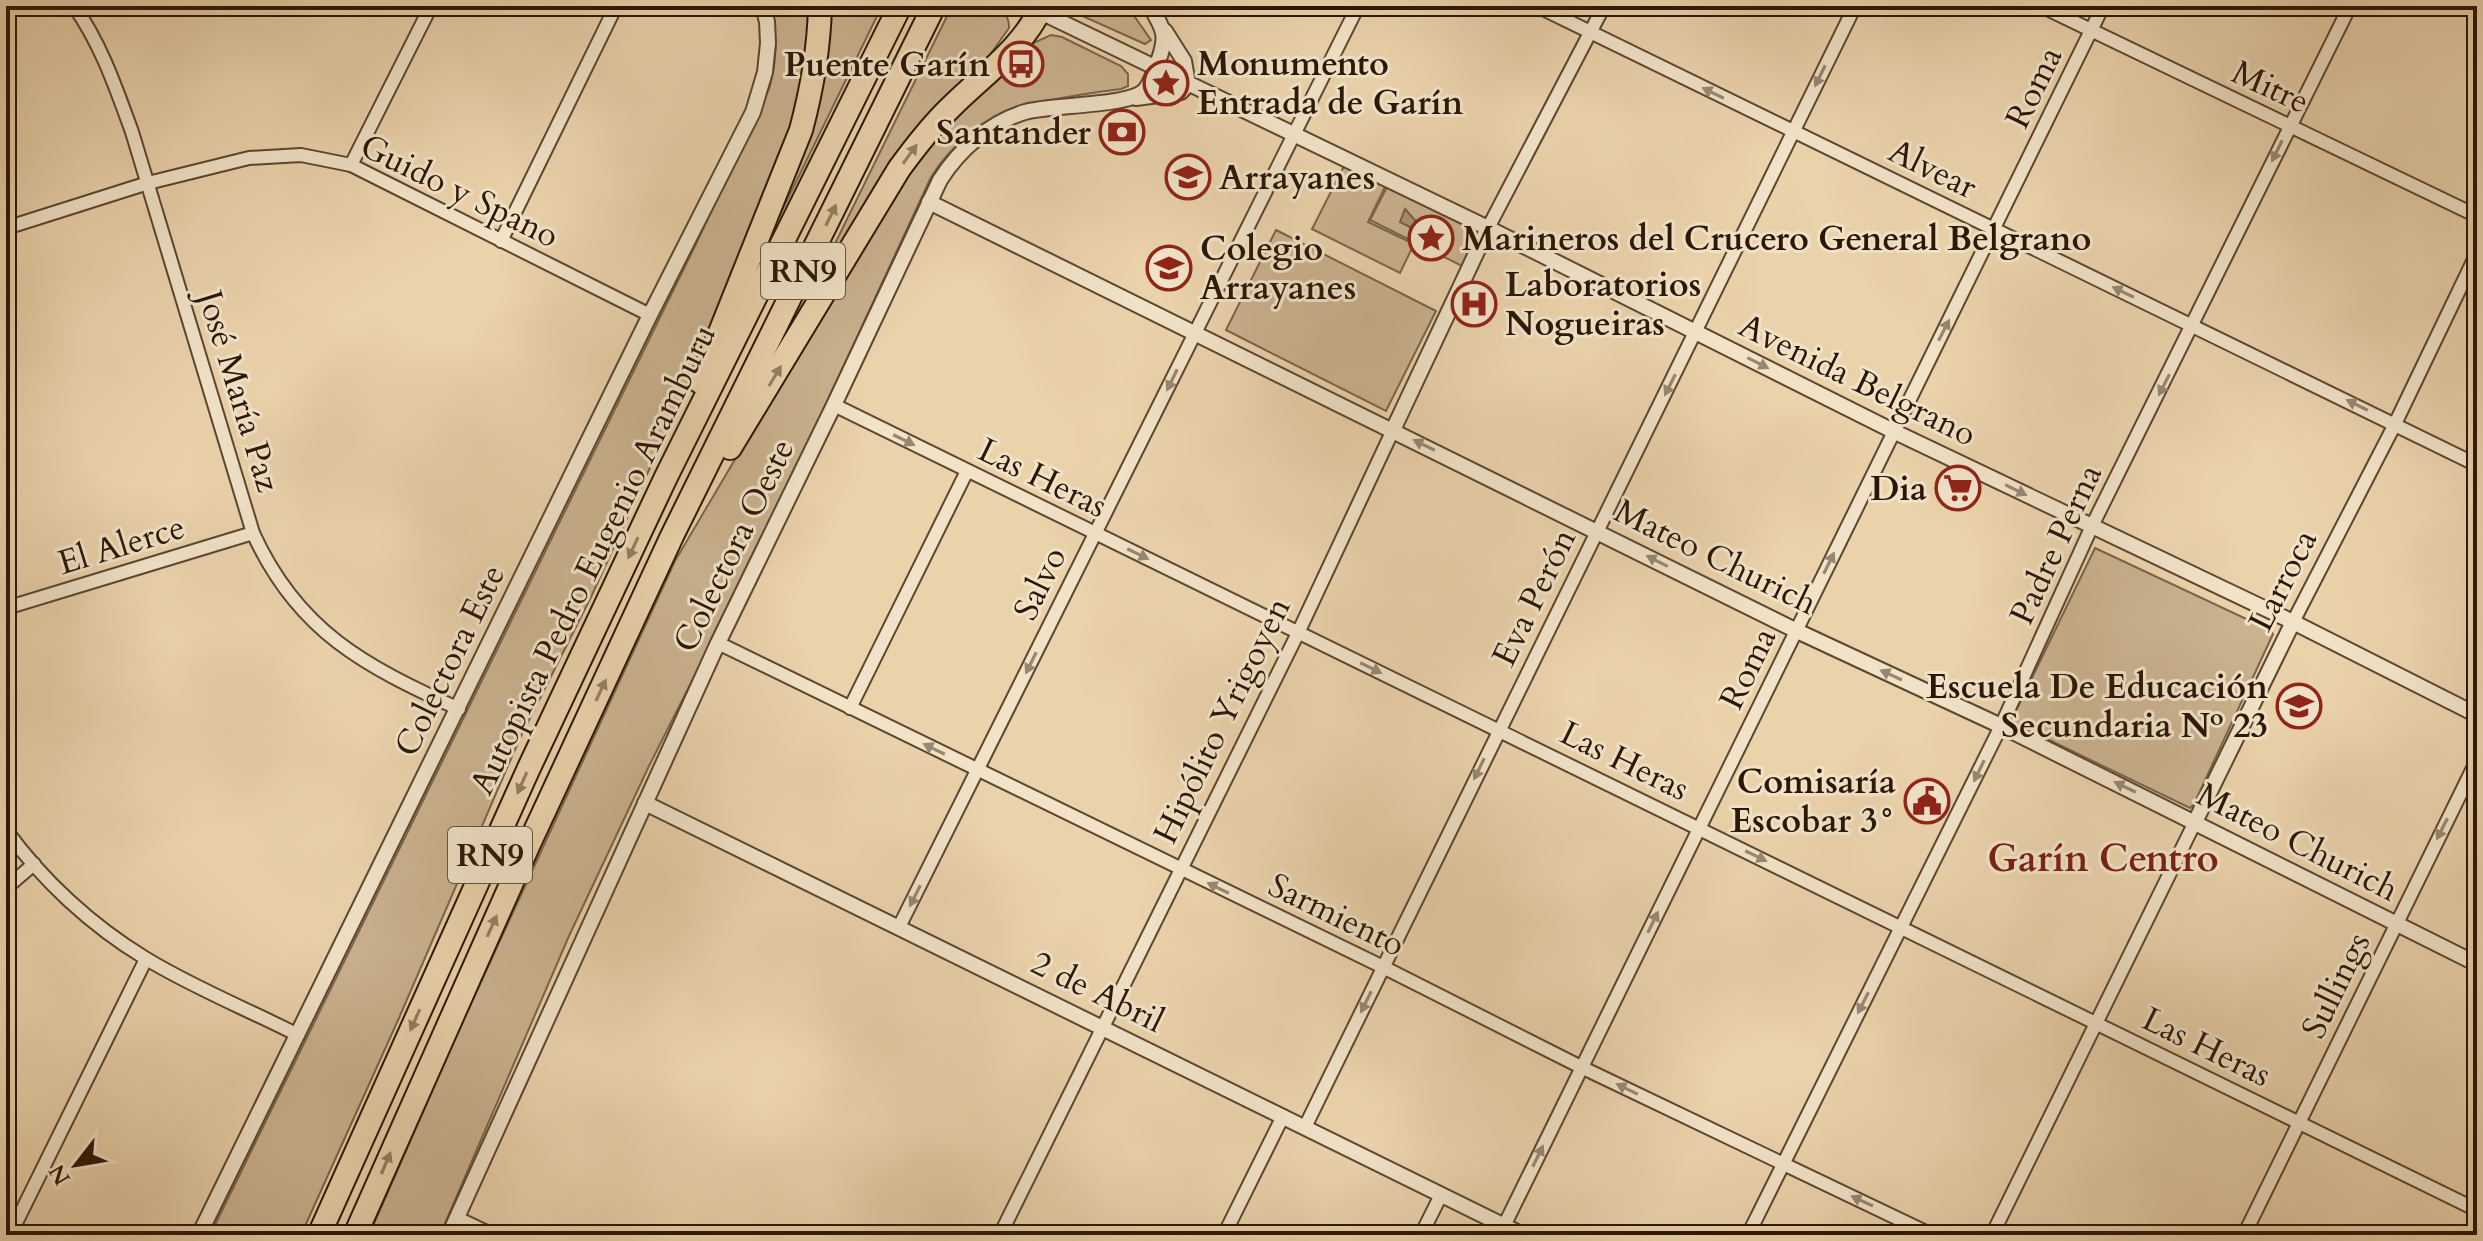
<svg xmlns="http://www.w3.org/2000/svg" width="2483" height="1241" font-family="Cardo,serif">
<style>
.green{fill:#cab28f;stroke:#7a644a;stroke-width:2}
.water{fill:#a99273;stroke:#776147;stroke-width:2}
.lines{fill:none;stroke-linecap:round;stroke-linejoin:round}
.minor-casing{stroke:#5b462f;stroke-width:16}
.tertiary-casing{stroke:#5b462f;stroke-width:18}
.motorway-casing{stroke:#2b1706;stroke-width:26}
.minor{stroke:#f1e2c8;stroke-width:12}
.tertiary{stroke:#f1e2c8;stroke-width:14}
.motorway{stroke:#ead2ab;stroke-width:22}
.oneway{fill:#988771}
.oneway2{fill:#947e61}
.labels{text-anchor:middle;stroke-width:6;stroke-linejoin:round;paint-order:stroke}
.shield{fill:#f1e2c8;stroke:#665440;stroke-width:2}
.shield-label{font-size:32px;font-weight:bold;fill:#2b1706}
.poi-label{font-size:34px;font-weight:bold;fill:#2b1706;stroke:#f1e2c8;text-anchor:start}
.street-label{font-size:34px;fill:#2b1706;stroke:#f1e2c8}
.quarter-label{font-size:38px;font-weight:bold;fill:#7a1f14;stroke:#f1e2c8}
</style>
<rect width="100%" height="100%" fill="#ead2ab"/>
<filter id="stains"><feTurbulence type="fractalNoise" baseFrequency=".0025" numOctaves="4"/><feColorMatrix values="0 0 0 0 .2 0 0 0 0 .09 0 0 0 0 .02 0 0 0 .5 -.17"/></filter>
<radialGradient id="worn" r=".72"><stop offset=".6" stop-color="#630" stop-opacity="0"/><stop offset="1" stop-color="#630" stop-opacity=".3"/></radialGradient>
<!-- green -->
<g class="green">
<path d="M770,6H809V34L794,125L768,193L675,413L592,595L520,738L399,1018L301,1235H210L695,246L769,89C778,57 777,38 770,6Z"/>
<polygon points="828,6 882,6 756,264"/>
<path d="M952,6C972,6 1010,0 1009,28L789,337Z"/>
<polygon points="1071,6 1127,6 1151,40 1145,44 1080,15"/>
<path d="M1051,35L1062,37L1121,66L1128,74V86L1121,89C1046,99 974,108 931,177L766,534L649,766L569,936L440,1235H369L462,1023L675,561L917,151L977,91L1012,68L1031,44Z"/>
<polygon points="1344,166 1385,187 1368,222 1414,244 1400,273 1312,229"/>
<polygon points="1387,187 1482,234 1466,268 1370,220"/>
<polygon points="1276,230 1436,311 1386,411 1226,330"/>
<polygon points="2095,548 2270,630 2273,634 2194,804 2190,808 2014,723 2013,717"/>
</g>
<!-- water -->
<polygon class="water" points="1405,209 1431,238 1400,222"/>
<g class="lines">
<!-- minor casing -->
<g class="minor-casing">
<g id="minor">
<path d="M74,6C101,44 116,88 132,132L253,533C298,632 365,666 459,709"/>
<polyline points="1537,6 2477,465"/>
<polyline points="2041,6 2477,216"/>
<polyline points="351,165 431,6"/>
<polyline points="6,228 148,183 249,158 301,155 351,165 650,315"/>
<polyline points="1488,228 1604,6"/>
<polyline points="501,241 616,6"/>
<polyline points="834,405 2477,1210"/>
<polyline points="6,608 253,533"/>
<polyline points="2293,622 2395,424 2477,253"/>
<polyline points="718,643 1383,967 1581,1067 1932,1235"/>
<polyline points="850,708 967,471"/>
<path d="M6,830C42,880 92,926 145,958C192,987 249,1010 298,1035"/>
<polyline points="6,888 34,864"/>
<polyline points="899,927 1358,6"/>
<polyline points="1305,1127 1855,6"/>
<polyline points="457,1218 493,1235"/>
<polyline points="1504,1226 2103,6"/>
<polyline points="10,1235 146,959"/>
<polyline points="1000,1235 1298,633 1393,430"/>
<polyline points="1224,1235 1283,1116"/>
<polyline points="1421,1235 1441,1195"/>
<polyline points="1748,1235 2001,726 2092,526 2350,6"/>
<polyline points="1992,1235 2195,822"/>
<polyline points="2244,1235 2477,760"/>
</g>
</g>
<!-- tertiary casing -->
<g class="tertiary-casing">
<g id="tertiary">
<polyline points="1028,6 1488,228 1893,431 2293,622 2477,715"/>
<polyline points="1165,31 1184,61 1188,84"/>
<polyline points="1136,98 1181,92 1188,84"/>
<polyline points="929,202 1797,631 2001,726 2477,964"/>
<polyline points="1393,430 1488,228"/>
<polyline points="645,803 1523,1235"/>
<polyline points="2195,822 2293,622"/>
<polyline points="199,1235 650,315 753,112 765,72 768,43 767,22 763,6"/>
<path d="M449,1235L718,643L834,405L940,180C959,150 989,123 1025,112C1051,104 1130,107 1145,90C1151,83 1154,71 1158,62C1168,35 1164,30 1150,6"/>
</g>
</g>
<!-- motorway casing -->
<g class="motorway-casing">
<g id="motorway">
<path d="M700,382L801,130C812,89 819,49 820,6"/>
<path d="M730,448L899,169C915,147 931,126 951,107C983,75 1022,49 1042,6"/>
<polyline points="319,1235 528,770 666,477 900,6"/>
<polyline points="355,1235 529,844 672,536 934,6"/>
</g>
</g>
<!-- minor -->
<use href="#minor" class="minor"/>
<!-- tertiary -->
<use href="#tertiary" class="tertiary"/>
<!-- motorway -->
<use href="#motorway" class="motorway"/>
</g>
<!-- one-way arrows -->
<defs><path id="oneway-solid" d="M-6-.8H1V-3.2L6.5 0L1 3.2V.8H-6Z" transform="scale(2)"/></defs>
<g class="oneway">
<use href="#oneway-solid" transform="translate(1820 76) rotate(116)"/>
<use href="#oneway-solid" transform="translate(1713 93) rotate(-154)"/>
<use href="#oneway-solid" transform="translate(2277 151) rotate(116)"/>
<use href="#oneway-solid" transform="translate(2123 292) rotate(-154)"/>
<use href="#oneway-solid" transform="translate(1944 330) rotate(-63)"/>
<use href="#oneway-solid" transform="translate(1758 363) rotate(27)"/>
<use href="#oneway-solid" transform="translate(1172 380) rotate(116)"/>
<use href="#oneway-solid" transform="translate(1670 385) rotate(117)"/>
<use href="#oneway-solid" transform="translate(2164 385) rotate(117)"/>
<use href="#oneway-solid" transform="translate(2357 405) rotate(-154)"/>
<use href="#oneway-solid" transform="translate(904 440) rotate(26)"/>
<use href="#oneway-solid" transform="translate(1424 445) rotate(-154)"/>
<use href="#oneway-solid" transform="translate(2016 490) rotate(26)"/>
<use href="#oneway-solid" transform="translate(1138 554) rotate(26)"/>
<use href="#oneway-solid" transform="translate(1657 561) rotate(-153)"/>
<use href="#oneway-solid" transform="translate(1829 563) rotate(-64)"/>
<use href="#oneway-solid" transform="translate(1031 663) rotate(116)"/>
<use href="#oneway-solid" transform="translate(1371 668) rotate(26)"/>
<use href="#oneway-solid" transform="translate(1891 675) rotate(-155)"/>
<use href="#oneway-solid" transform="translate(934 749) rotate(-154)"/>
<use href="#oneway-solid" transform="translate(1479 769) rotate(116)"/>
<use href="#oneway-solid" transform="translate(1979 771) rotate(116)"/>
<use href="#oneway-solid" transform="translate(2125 787) rotate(-154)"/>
<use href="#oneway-solid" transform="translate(2442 829) rotate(117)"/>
<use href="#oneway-solid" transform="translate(1756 856) rotate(26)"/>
<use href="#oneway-solid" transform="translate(1218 888) rotate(-154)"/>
<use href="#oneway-solid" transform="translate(915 896) rotate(117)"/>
<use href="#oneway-solid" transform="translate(1653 922) rotate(-64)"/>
<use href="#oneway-solid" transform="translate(1366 1002) rotate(116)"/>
<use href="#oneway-solid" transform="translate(1863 1003) rotate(117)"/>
<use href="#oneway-solid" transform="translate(1627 1089) rotate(-154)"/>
<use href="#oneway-solid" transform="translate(1538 1156) rotate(-64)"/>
<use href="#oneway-solid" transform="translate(1862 1201) rotate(-155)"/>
</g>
<g class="oneway2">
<use href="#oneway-solid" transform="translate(910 154) rotate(-54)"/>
<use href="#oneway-solid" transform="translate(831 215) rotate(-64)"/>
<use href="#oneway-solid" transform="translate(775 376) rotate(-59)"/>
<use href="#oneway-solid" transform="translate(633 548) rotate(115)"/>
<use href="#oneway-solid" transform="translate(601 690) rotate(-65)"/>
<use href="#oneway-solid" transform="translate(522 783) rotate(114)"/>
<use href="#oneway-solid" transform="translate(492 926) rotate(-66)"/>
<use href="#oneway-solid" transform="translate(415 1020) rotate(114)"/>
<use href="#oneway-solid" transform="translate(386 1163) rotate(-67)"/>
</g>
<!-- icons -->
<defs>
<g id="bus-ring" transform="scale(2.3)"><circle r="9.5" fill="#f1e2c8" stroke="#8f2418" stroke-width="1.5"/><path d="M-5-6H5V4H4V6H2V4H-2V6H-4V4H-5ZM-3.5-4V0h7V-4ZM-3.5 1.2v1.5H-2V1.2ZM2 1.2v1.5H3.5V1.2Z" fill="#8f2418"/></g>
<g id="sight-ring" transform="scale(2.3)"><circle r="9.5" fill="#f1e2c8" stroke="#8f2418" stroke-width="1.5"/><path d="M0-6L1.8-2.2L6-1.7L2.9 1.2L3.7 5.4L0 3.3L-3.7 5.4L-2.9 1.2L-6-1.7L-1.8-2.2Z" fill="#8f2418"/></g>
<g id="bank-ring" transform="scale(2.3)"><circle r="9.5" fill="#f1e2c8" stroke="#8f2418" stroke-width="1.5"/><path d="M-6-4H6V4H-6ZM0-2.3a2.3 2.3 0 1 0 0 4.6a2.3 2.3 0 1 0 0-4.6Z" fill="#8f2418"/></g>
<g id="school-ring" transform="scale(2.3)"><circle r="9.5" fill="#f1e2c8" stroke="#8f2418" stroke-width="1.5"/><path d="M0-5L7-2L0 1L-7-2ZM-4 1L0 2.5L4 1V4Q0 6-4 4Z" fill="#8f2418"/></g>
<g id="hospital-ring" transform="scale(2.3)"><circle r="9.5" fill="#f1e2c8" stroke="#8f2418" stroke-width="1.5"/><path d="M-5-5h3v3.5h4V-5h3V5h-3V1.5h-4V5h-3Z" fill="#8f2418"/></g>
<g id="supermarket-ring" transform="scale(2.3)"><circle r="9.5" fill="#f1e2c8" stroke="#8f2418" stroke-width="1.5"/><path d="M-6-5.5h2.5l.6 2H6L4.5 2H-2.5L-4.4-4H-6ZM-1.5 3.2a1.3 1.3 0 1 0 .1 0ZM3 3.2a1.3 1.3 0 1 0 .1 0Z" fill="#8f2418"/></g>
<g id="civic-ring" transform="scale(2.3)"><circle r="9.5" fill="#f1e2c8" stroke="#8f2418" stroke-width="1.5"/><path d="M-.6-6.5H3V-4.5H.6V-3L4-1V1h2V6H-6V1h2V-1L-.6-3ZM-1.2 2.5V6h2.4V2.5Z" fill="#8f2418"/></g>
</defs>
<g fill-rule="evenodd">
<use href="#bus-ring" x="1021" y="64"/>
<use href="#sight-ring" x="1166" y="83"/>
<use href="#bank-ring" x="1122" y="132"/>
<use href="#school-ring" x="1188" y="177"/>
<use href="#sight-ring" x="1431" y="238"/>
<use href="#school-ring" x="1169" y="268"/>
<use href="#hospital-ring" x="1474" y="304"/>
<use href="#supermarket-ring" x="1958" y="488"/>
<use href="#school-ring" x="2299" y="706"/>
<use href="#civic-ring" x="1927" y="801"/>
</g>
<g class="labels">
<!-- shield labels -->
<g class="shield">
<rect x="761" y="243" width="84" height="56" rx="6"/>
<rect x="448" y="827" width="84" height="56" rx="6"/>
</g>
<g class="shield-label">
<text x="803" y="282">RN9</text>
<text x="490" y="866">RN9</text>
</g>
<!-- poi labels -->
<g class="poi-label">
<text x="1197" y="75">Monumento<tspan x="1197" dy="39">Entrada de Garín</tspan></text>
<text x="990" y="76" text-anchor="end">Puente Garín</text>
<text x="1091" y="144" text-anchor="end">Santander</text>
<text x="1219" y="189">Arrayanes</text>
<text x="1462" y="250">Marineros del Crucero General Belgrano</text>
<text x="1200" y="260">Colegio<tspan x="1200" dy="39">Arrayanes</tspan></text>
<text x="1505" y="296">Laboratorios<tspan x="1505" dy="39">Nogueiras</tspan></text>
<text x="1927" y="500" text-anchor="end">Dia</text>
<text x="2268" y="698" text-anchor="end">Escuela De Educación<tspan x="2268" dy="39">Secundaria Nº 23</tspan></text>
<text x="1896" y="793" text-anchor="end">Comisaría<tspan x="1896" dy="39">Escobar 3°</tspan></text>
</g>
<!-- street labels -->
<g class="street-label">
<text transform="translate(2271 86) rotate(25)" y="12">Mitre</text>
<text transform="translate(2033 87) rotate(-64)" y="12">Roma</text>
<text transform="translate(1933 168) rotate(26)" y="12">Alvear</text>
<text transform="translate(460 190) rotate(26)" y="12">Guido y Spano</text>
<text transform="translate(1858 379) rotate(26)" y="12">Avenida Belgrano</text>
<text transform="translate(240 391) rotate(73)" y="12">José María Paz</text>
<text transform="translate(1043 477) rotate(26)" y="12">Las Heras</text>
<text transform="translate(121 544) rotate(-17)" y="12">El Alerce</text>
<text transform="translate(2055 544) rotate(-65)" y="12">Padre Perna</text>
<text transform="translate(733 545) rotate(-64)" y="12">Colectora Oeste</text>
<text transform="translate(1716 556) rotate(26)" y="12">Mateo Churich</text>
<text transform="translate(592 559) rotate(-64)" y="12">Autopista Pedro Eugenio Aramburu</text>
<text transform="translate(2282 580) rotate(-63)" y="12">Larroca</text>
<text transform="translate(1039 583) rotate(-64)" y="12">Salvo</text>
<text transform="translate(1533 597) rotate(-64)" y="12">Eva Perón</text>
<text transform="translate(449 660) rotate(-64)" y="12">Colectora Este</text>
<text transform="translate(1747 668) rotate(-64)" y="12">Roma</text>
<text transform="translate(1221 720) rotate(-64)" y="12">Hipólito Yrigoyen</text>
<text transform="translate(1625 760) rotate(26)" y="12">Las Heras</text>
<text transform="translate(2298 841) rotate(27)" y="12">Mateo Churich</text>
<text transform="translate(1337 914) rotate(26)" y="12">Sarmiento</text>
<text transform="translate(2335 985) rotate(-64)" y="12">Sullings</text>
<text transform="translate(1098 991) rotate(26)" y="12">2 de Abril</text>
<text transform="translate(2207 1046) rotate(26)" y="12">Las Heras</text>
</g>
<!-- quarter labels -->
<g class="quarter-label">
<text x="2103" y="871">Garín Centro</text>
</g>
</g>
<!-- margin -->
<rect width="2483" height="1241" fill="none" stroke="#ead2ab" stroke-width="32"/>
<rect x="8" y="8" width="2467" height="1225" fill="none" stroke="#2b1706" stroke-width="4"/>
<rect x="16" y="16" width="2451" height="1209" fill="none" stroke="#2b1706" stroke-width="2"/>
<!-- north arrow -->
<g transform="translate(76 1165) rotate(239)" stroke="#f1e2c8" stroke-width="6" paint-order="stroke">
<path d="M0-6L14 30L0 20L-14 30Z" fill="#2b1706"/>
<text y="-12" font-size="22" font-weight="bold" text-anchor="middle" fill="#2b1706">N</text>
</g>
<rect width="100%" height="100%" filter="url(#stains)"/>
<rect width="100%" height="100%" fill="url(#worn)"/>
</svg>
